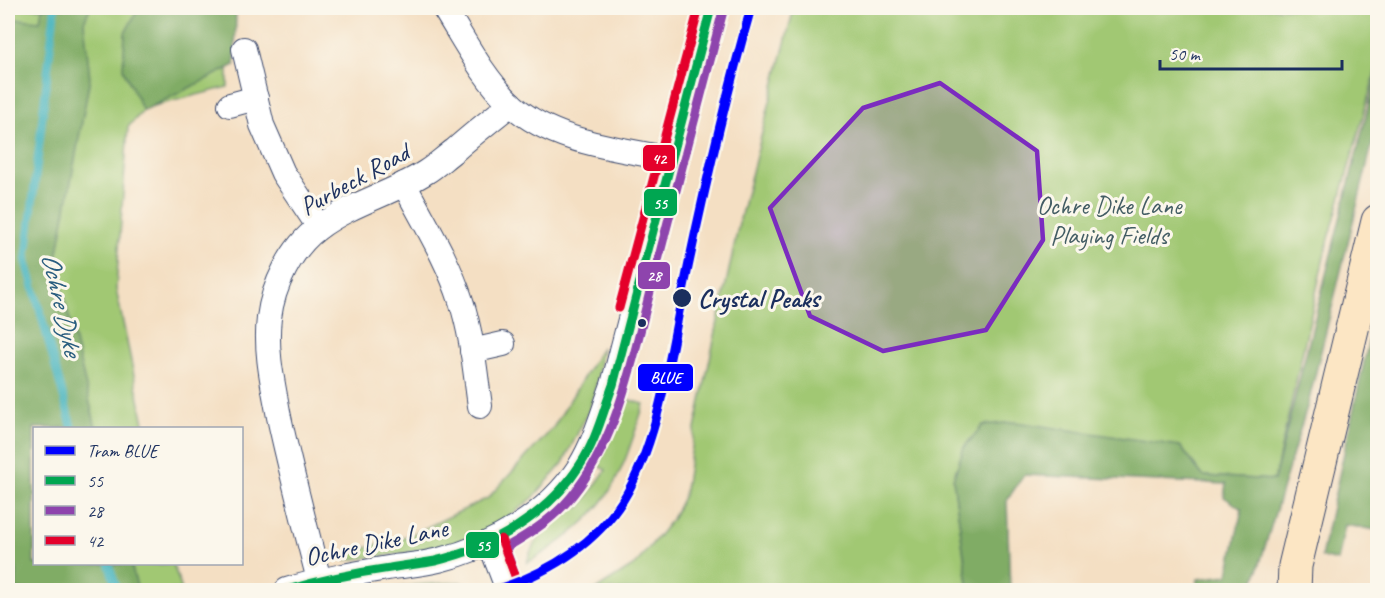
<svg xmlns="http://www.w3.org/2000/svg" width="1385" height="598" font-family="Caveat,sans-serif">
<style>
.green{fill:#a1c873;stroke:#5e7c68;stroke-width:1.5}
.forest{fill:#80ac65;stroke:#4e6e62;stroke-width:1.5}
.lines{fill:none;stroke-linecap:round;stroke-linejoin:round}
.stream{stroke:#44b3bd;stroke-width:8}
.street-casing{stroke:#3c496d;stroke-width:26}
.secondary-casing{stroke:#3c496d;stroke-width:35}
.street{stroke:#fff;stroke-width:24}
.secondary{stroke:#fce6c4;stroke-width:33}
.bus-1-casing{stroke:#fbf7ec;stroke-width:14}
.bus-2-casing{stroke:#fbf7ec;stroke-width:14}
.bus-3-casing{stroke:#fbf7ec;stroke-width:14}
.bus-1{stroke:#00a651;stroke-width:9}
.bus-2{stroke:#8e44ad;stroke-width:9}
.bus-3{stroke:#e4002b;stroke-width:9}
.tram-1-casing{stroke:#fbf7ec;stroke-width:14}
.tram-1{stroke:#00f;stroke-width:9}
.marked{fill:#7b2cbf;fill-opacity:0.2;stroke:#7b2cbf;stroke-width:4.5;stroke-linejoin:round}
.stop-dot{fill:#1b2f5e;stroke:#fbf7ec;stroke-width:2}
.labels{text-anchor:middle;stroke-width:6;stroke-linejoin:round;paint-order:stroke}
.street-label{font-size:26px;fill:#1b2f5e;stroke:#fbf7ec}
.park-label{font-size:26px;fill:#435d64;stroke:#fbf7ec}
.stop-label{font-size:26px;font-weight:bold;fill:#1b2f5e;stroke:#fbf7ec;text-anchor:start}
.water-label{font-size:27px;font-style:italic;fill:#295d7f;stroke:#fbf7ec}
.line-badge{stroke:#fbf7ec;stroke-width:2}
.badge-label{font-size:16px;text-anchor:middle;font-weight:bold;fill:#fff}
</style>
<rect width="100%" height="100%" fill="#fbf7ec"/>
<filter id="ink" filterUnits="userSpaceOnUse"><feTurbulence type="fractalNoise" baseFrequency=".0167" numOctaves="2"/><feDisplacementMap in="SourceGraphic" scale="12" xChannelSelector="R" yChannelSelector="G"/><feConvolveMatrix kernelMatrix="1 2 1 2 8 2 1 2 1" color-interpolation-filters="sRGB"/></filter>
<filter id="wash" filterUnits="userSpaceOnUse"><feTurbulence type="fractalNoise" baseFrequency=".008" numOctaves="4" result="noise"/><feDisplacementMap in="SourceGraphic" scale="24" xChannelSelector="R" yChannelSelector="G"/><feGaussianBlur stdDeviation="1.35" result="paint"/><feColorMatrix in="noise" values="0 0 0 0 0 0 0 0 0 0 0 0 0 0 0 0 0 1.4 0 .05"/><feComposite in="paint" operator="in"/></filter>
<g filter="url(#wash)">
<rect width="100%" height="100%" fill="#f4dfc3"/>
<!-- green -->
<g class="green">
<polygon points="8,8 236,8 228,47 228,87 154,106 139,102 143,111 128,127 116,289 145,428 34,428 34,564 173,564 182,590 8,590"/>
<polygon points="794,8 1377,8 1377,66 1324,257 1274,480 1203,476 1180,446 953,479 969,590 595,590 636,564 672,519 684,495 695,429 739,223"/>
<polygon points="602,347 597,381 590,408 563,463 533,498 492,530 458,544 400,554 346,560 336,556 411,535 488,498 553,428"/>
<path d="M626,399L644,404C634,435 624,471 605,498C585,526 556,546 527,563C532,537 553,523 572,506L579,508L606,470L598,466Z"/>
<polygon points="459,582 474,587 457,590 386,590 415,585"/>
</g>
<!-- forest -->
<g class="forest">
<polygon points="42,8 90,8 84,22 90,78 56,263 96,428 34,428 34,564 131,564 138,590 16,590 17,571 8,545 8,23 19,19 40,21"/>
<polygon points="139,8 236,8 235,65 143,111 123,69 125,33"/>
<polygon points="1377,72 1377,125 1309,400 1252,590 1196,590 1198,579 1228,575 1242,509 1224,497 1226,484 1024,475 1007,500 1010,590 969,590 953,479 964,447 983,425 1015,422 1180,446 1203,476 1274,480"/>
<polygon points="1377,303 1377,530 1345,525 1338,561 1321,557"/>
</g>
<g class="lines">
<!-- stream -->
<g class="stream">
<polyline points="55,8 26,260 72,428"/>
<polyline points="109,564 117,590"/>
</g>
</g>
</g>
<g filter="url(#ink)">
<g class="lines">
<!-- street casing -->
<g class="street-casing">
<g id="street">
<path d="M444,8C464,40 484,79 512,105C554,143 617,148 670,159"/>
<polyline points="244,49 262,125 283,173 319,227"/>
<polyline points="230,105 256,98"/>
<path d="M404,184C424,222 448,260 461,301C472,334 475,371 480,406"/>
<polyline points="472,351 503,344"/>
<polyline points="490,543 508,590"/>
<path d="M319,580C305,526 291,472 279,417C273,384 265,351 269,318C273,286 291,248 318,228C351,203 392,194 426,172C436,166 445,157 455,150C473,134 492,119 511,104"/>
<path d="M287,590C322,579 357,573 394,567C409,565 424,564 439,560C495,546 548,515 580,466C595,442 603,412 613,385L711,8"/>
</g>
</g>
<!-- secondary casing -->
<g class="secondary-casing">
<polyline id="secondary" points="1294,590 1295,566 1378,221"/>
</g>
<!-- street -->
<use href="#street" class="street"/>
<!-- secondary -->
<use href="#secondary" class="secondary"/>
<!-- bus-1 casing -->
<g class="bus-1-casing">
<path id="bus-1" d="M287,590C321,580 355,573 390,568C405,565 420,564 435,561C492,548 548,515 580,465C596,441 603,412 613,385L711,8"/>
</g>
<!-- bus-2 casing -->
<g class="bus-2-casing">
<path id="bus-2" d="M519,586L505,548C533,532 559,515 578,488C621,430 635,348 653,280C676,190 699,101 723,11"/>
</g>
<!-- bus-3 casing -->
<g class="bus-3-casing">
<g id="bus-3">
<polyline points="619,308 699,8"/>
<polyline points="501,539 519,586"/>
</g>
</g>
<!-- bus-1 -->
<use href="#bus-1" class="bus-1"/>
<!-- bus-2 -->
<use href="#bus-2" class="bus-2"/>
<!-- bus-3 -->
<use href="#bus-3" class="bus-3"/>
<!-- tram-1 casing -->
<g class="tram-1-casing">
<path id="tram-1" d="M496,590C547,573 594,546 623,500C660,440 670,351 685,282C704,190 725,99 751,8"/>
</g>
<!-- tram-1 -->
<use href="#tram-1" class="tram-1"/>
</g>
</g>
<!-- marked area -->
<path class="marked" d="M940,83L1037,151L1043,240L986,330L883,351L810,316L770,208L863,108Z"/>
<!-- markers -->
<g class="stop-dot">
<circle cx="682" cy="298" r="10"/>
<circle cx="642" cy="323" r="5"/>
</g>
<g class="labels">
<!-- street labels -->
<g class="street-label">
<text transform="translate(354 179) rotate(-29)" y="9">Purbeck Road</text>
<text transform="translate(376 542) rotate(-12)" y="9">Ochre Dike Lane</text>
</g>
<!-- park labels -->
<g class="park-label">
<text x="1109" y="214">Ochre Dike Lane<tspan x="1109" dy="30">Playing Fields</tspan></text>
</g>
<!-- stop labels -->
<g class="stop-label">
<text x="698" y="307">Crystal Peaks</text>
</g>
<!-- water labels -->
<g class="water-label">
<text transform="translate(62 304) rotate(77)" y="9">Ochre Dyke</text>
</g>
</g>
<g class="line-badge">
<rect x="642" y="144" width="34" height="28" rx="6" fill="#e4002b"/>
<rect x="643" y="188" width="35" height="29" rx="6" fill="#00a651"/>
<rect x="637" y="261" width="34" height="29" rx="6" fill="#8e44ad"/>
<rect x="637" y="363" width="57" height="29" rx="6" fill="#00f"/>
<rect x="465" y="531" width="35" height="28" rx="6" fill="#00a651"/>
</g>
<g class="badge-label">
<text x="659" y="164">42</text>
<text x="660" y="209">55</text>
<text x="654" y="281">28</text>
<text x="666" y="383">BLUE</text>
<text x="483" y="551">55</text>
</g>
<!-- margin -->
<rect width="1385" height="598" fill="none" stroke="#fbf7ec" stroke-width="30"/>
<!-- legend -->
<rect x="33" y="427" width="210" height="138" fill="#fbf7ec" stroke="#a1a7b3" stroke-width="1.5"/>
<rect x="45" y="446" width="30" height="9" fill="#0000ff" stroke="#a1a7b3" stroke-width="1.5"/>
<text x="87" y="457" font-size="18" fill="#1b2f5e">Tram BLUE</text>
<rect x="45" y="476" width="30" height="9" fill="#00a651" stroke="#a1a7b3" stroke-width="1.5"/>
<text x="87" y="487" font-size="18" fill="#1b2f5e">55</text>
<rect x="45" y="506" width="30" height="9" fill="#8e44ad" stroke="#a1a7b3" stroke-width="1.5"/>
<text x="87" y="517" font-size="18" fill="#1b2f5e">28</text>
<rect x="45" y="536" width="30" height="9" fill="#e4002b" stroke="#a1a7b3" stroke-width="1.5"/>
<text x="87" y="547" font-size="18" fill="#1b2f5e">42</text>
<!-- scale -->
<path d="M1160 60v9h182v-9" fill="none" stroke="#1b2f5e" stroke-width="3"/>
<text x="1169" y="60" font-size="18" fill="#1b2f5e" stroke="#fbf7ec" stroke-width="4.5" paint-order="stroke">50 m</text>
</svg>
